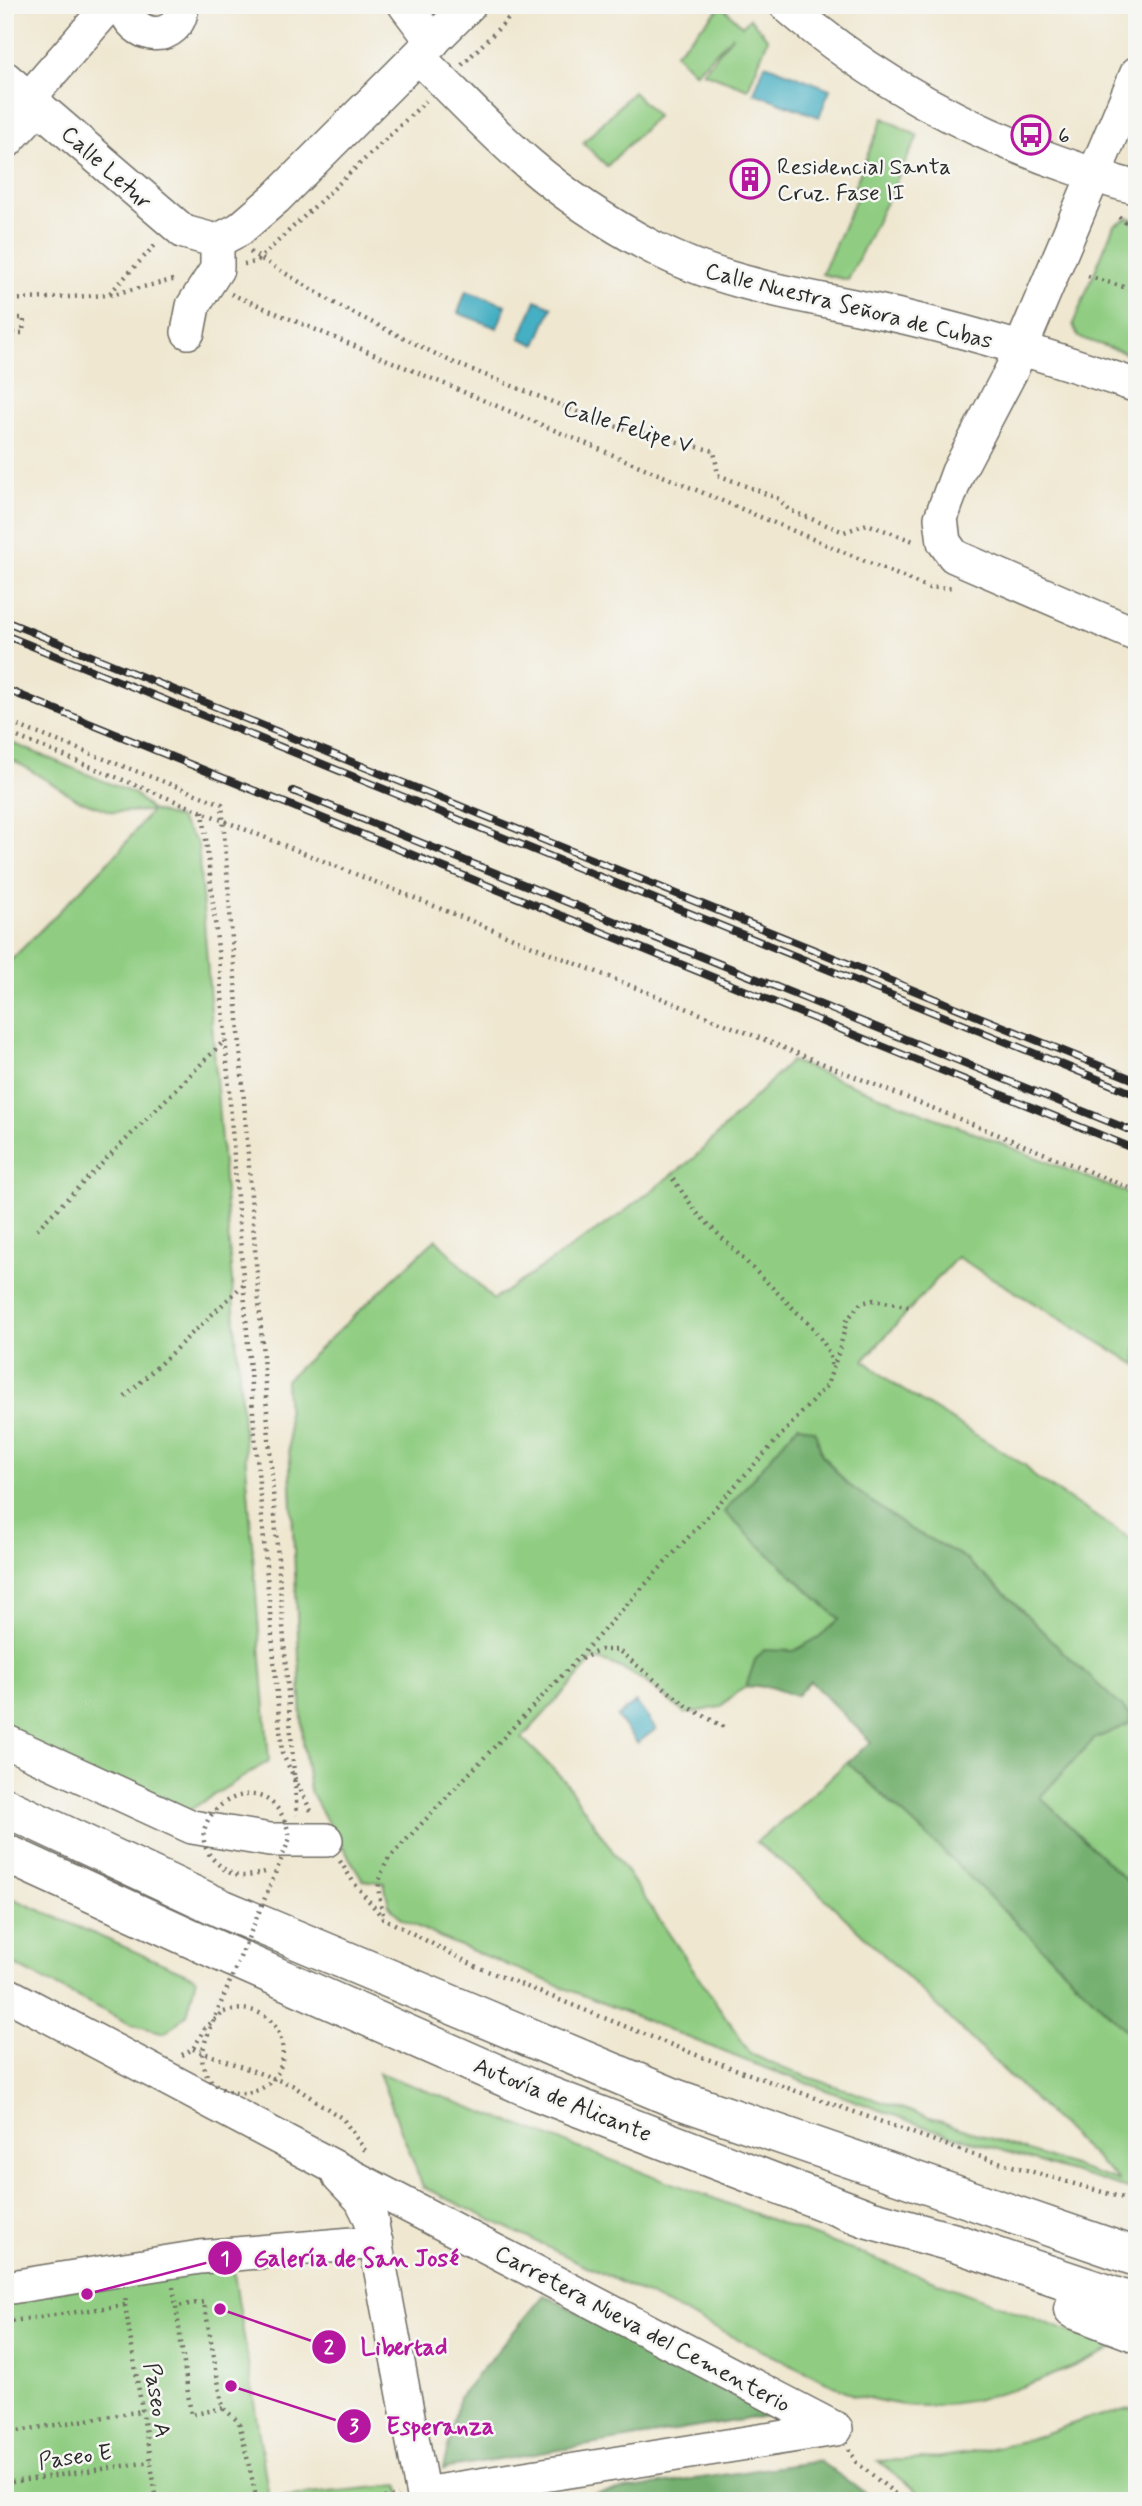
<svg xmlns="http://www.w3.org/2000/svg" width="1142" height="2506" font-family="Mynerve,sans-serif">
<style>
.green{fill:#90cd82;stroke:#5e7c56;stroke-width:2}
.forest{fill:#74b070;stroke:#506e4e;stroke-width:2}
.water{fill:#45afc3;stroke:#386d77;stroke-width:2}
.lines{fill:none;stroke-linecap:round;stroke-linejoin:round}
.minor-casing{stroke:#706d65;stroke-width:36}
.highway-casing{stroke:#706d65;stroke-width:41}
.path{stroke:#706d65;stroke-width:4.5;stroke-dasharray:2 5;stroke-linecap:butt}
.minor{stroke:#fff;stroke-width:33}
.highway{stroke:#fff;stroke-width:38}
.rail-casing{stroke:#2b2b2b;stroke-width:8}
.rail{stroke:#f6f6f2;stroke-width:5;stroke-dasharray:16;stroke-linecap:butt}
.path-bridge{stroke:#706d65;stroke-width:4.5;stroke-dasharray:2 5;stroke-linecap:butt}
.labels{text-anchor:middle;stroke-width:5;stroke-linejoin:round;paint-order:stroke}
.poi-label{font-size:23px;fill:#2b2b2b;stroke:#f6f6f2;text-anchor:start}
.street-label{font-size:23px;fill:#2b2b2b;stroke:#f6f6f2}
.leader{fill:none;stroke:#b5179e;stroke-width:2.5}
.callout-dot{fill:#b5179e;stroke:#f6f6f2;stroke-width:2.5}
.mark-label{font-size:21px;text-anchor:middle;font-weight:bold;fill:#fff}
.callout-label{font-size:24px;text-anchor:middle;font-weight:bold;fill:#b5179e;stroke:#f6f6f2;stroke-width:5;stroke-linejoin:round;paint-order:stroke}
</style>
<rect width="100%" height="100%" fill="#f6f6f2"/>
<filter id="ink" filterUnits="userSpaceOnUse"><feTurbulence type="fractalNoise" baseFrequency=".0143" numOctaves="2"/><feDisplacementMap in="SourceGraphic" scale="14" xChannelSelector="R" yChannelSelector="G"/><feConvolveMatrix kernelMatrix="1 2 1 2 8 2 1 2 1" color-interpolation-filters="sRGB"/></filter>
<filter id="wash" filterUnits="userSpaceOnUse"><feTurbulence type="fractalNoise" baseFrequency=".00686" numOctaves="4" result="noise"/><feDisplacementMap in="SourceGraphic" scale="28" xChannelSelector="R" yChannelSelector="G"/><feGaussianBlur stdDeviation="1.57" result="paint"/><feColorMatrix in="noise" values="0 0 0 0 0 0 0 0 0 0 0 0 0 0 0 0 0 1.4 0 .05"/><feComposite in="paint" operator="in"/></filter>
<g filter="url(#wash)">
<rect width="100%" height="100%" fill="#efe7d0"/>
<!-- green -->
<g class="green">
<polygon points="722,6 742,26 750,18 768,39 748,89 703,72 733,35 695,73 675,53"/>
<polygon points="633,92 657,116 607,166 583,143"/>
<polygon points="883,118 918,136 848,280 822,274 858,194 853,190"/>
<polygon points="1128,218 1137,220 1137,357 1078,337 1073,324 1114,225"/>
<polygon points="5,740 135,794 151,810 178,818 198,844 269,1761 162,1827 5,1750 5,966 120,850 151,811 113,812 79,800 15,761 5,760"/>
<path d="M791,1061L1137,1197V1365L957,1257L864,1360L893,1384L1026,1466L1035,1477L1137,1543V1891L1040,1797L1094,1739L1128,1724L1015,1603L962,1556L908,1528L846,1483L822,1455L815,1431L724,1512L840,1619L819,1637L794,1651H764L755,1660L746,1687L736,1693L720,1707L685,1714C657,1690 632,1667 594,1659L522,1738L564,1780L751,2054L782,2068L1120,2182L814,1888L756,1842L794,1812L847,1762L940,1848L1137,2041V2192L929,2128L744,2060L448,1941L401,1919L389,1905L384,1883L363,1880L327,1821L310,1791L303,1742L286,1380L436,1239L493,1300L621,1214L694,1158Z"/>
<polygon points="5,1895 196,1978 187,2015 165,2033 130,2024 5,1960"/>
<path d="M379,2073L1113,2348C1053,2377 986,2406 918,2406C897,2406 874,2399 854,2395L423,2187Z"/>
<polygon points="233,2267 269,2498 399,2485 402,2501 5,2501 5,2298"/>
<polygon points="1130,2409 1137,2409 1137,2501 930,2501 878,2461 928,2459 969,2453 1023,2441 1086,2419"/>
</g>
<!-- forest -->
<g class="forest">
<polygon points="798,1425 815,1431 822,1455 846,1483 908,1528 962,1556 1015,1603 1061,1650 1131,1715 1129,1724 1094,1739 1040,1797 1137,1891 1137,2041 940,1848 847,1762 871,1742 810,1681 796,1696 770,1687 746,1687 755,1660 764,1650 794,1651 819,1637 839,1619 724,1512"/>
<polygon points="544,2295 778,2414 443,2469 459,2397"/>
<polygon points="819,2461 877,2501 542,2501"/>
</g>
<!-- water -->
<g class="water">
<polygon points="765,64 830,89 819,117 754,93"/>
<polygon points="466,291 506,305 497,328 458,313"/>
<polygon points="536,300 552,307 536,345 520,338"/>
<polygon points="636,1702 656,1729 637,1743 617,1717"/>
</g>
</g>
<g filter="url(#ink)">
<g class="lines">
<!-- minor casing -->
<g class="minor-casing">
<g id="minor">
<path d="M124,5C130,39 179,47 182,5"/>
<polyline points="405,5 433,42"/>
<path d="M786,5C870,78 970,133 1075,168C1095,175 1116,184 1137,187"/>
<path d="M418,57C455,92 490,131 529,164C566,196 609,224 652,247C731,289 822,297 908,318C985,336 1061,360 1137,386"/>
<polyline points="1137,73 1012,369 958,472 941,518 944,542 954,556 1137,635"/>
<polyline points="5,78 184,232 217,241 240,229 276,198 469,5"/>
<polyline points="29,98 110,5"/>
<polyline points="5,143 39,106"/>
<polyline points="188,332 193,306 217,269 217,241"/>
<polyline points="5,1741 192,1827 270,1840 326,1840"/>
<polyline points="5,1993 359,2180 836,2429 423,2494"/>
<polyline points="339,2176 361,2199 371,2219 424,2501"/>
<polyline points="5,2288 200,2257 376,2242"/>
</g>
</g>
<!-- highway casing -->
<g class="highway-casing">
<g id="highway">
<polyline points="5,1807 223,1909 677,2099 1137,2257"/>
<polyline points="5,1853 221,1952 536,2091 869,2219 955,2243 1137,2304"/>
<polyline points="1073,2309 1137,2333"/>
</g>
</g>
<!-- path -->
<g class="path">
<polyline points="462,65 522,5"/>
<polyline points="1119,217 1137,232"/>
<polyline points="250,252 341,307 450,361 610,425 714,451 718,475 779,499 789,510 844,532 867,524 916,542"/>
<polyline points="244,264 256,262 426,101"/>
<polyline points="1088,276 1137,291"/>
<polyline points="110,293 157,243"/>
<polyline points="231,294 929,588 954,587"/>
<polyline points="5,300 109,295 177,279"/>
<polyline points="5,318 24,318 23,333 5,333"/>
<polyline points="5,721 222,804 297,1815"/>
<polyline points="5,732 1137,1191"/>
<polyline points="203,811 220,968 253,1412 282,1753 313,1815"/>
<path d="M673,1179L697,1213L812,1327C821,1339 833,1353 831,1369"/>
<polyline points="37,1229 225,1040"/>
<polyline points="125,1397 243,1285"/>
<polyline points="581,1659 600,1650 618,1650 688,1707 724,1727"/>
<polyline points="570,1667 827,1385 839,1351 847,1320 861,1303 874,1300 911,1307"/>
<polyline points="340,1861 354,1883 383,1918 475,1966 699,2056 971,2154 1137,2202"/>
<path d="M383,1914C377,1889 376,1881 389,1858L571,1666"/>
<polyline points="193,2049 292,2085 343,2119 367,2153"/>
<polyline points="182,2055 193,2049 205,2028 224,2012"/>
<polyline points="173,2287 176,2306"/>
<polyline points="125,2305 157,2501"/>
<polyline points="5,2322 125,2305 126,2296"/>
<polyline points="223,2408 191,2415 176,2306 204,2302 223,2408 239,2422 257,2501"/>
<polyline points="5,2433 142,2411"/>
<polyline points="849,2449 856,2462 904,2501"/>
<polyline points="5,2483 151,2462"/>
<polyline points="356,2501 398,2496"/>
</g>
<!-- minor -->
<use href="#minor" class="minor"/>
<!-- highway -->
<use href="#highway" class="highway"/>
<!-- rail casing -->
<g class="rail-casing">
<g id="rail">
<polyline points="5,621 1137,1081"/>
<polyline points="5,635 1137,1095"/>
<polyline points="5,689 1137,1150"/>
<polyline points="293,791 1137,1133"/>
</g>
</g>
<!-- rail -->
<use href="#rail" class="rail"/>
<!-- path-bridge -->
<path class="path-bridge" d="M224,2012C291,1992 305,2088 244,2093C234,2094 222,2090 214,2083C199,2070 201,2056 206,2039L290,1838C272,1749 170,1818 215,1861C234,1880 244,1878 269,1871"/>
</g>
</g>
<!-- icons -->
<defs>
<g id="bus-ring" transform="scale(2.0125)"><circle r="9.5" fill="#f6f6f2" stroke="#b5179e" stroke-width="1.5"/><path d="M-5-6H5V4H4V6H2V4H-2V6H-4V4H-5ZM-3.5-4V0h7V-4ZM-3.5 1.2v1.5H-2V1.2ZM2 1.2v1.5H3.5V1.2Z" fill="#b5179e"/></g>
<g id="building-ring" transform="scale(2.0125)"><circle r="9.5" fill="#f6f6f2" stroke="#b5179e" stroke-width="1.5"/><path d="M-4-6H4V6H1V3H-1V6H-4ZM-2.5-4.3h1.7v1.8h-1.7ZM.8-4.3h1.7v1.8H.8ZM-2.5-1h1.7V.8h-1.7ZM.8-1h1.7V.8H.8Z" fill="#b5179e"/></g>
</defs>
<g fill-rule="evenodd">
<use href="#bus-ring" x="1031" y="135"/>
<use href="#building-ring" x="750" y="179"/>
</g>
<g class="labels">
<!-- poi labels -->
<g class="poi-label">
<text x="1058" y="143">6</text>
<text x="777" y="174">Residencial Santa<tspan x="777" dy="26">Cruz. Fase II</tspan></text>
</g>
<!-- street labels -->
<g class="street-label">
<text transform="translate(107 167) rotate(42)" y="8">Calle Letur</text>
<text transform="translate(849 305) rotate(14)" y="8">Calle Nuestra Señora de Cubas</text>
<text transform="translate(628 426) rotate(17)" y="8">Calle Felipe V</text>
<text transform="translate(563 2099) rotate(22)" y="8">Autovía de Alicante</text>
<text transform="translate(643 2328) rotate(28)" y="8">Carretera Nueva del Cementerio</text>
<text transform="translate(158 2400) rotate(81)" y="8">Paseo A</text>
<text transform="translate(75 2456) rotate(-8)" y="8">Paseo E</text>
</g>
</g>
<!-- callouts -->
<path class="leader" d="M87 2294L225 2258M220 2309L329 2347M231 2386L354 2426"/>
<g class="callout-dot">
<circle cx="87" cy="2294" r="7"/>
<circle cx="220" cy="2309" r="7"/>
<circle cx="231" cy="2386" r="7"/>
<circle cx="225" cy="2258" r="18"/>
<circle cx="329" cy="2347" r="18"/>
<circle cx="354" cy="2426" r="18"/>
</g>
<g class="mark-label">
<text x="225" y="2265">1</text>
<text x="329" y="2354">2</text>
<text x="354" y="2433">3</text>
</g>
<g class="callout-label">
<text x="356" y="2266">Galería de San José</text>
<text x="404" y="2355">Libertad</text>
<text x="440" y="2434">Esperanza</text>
</g>
<!-- margin -->
<rect width="1142" height="2506" fill="none" stroke="#f6f6f2" stroke-width="28"/>
</svg>
